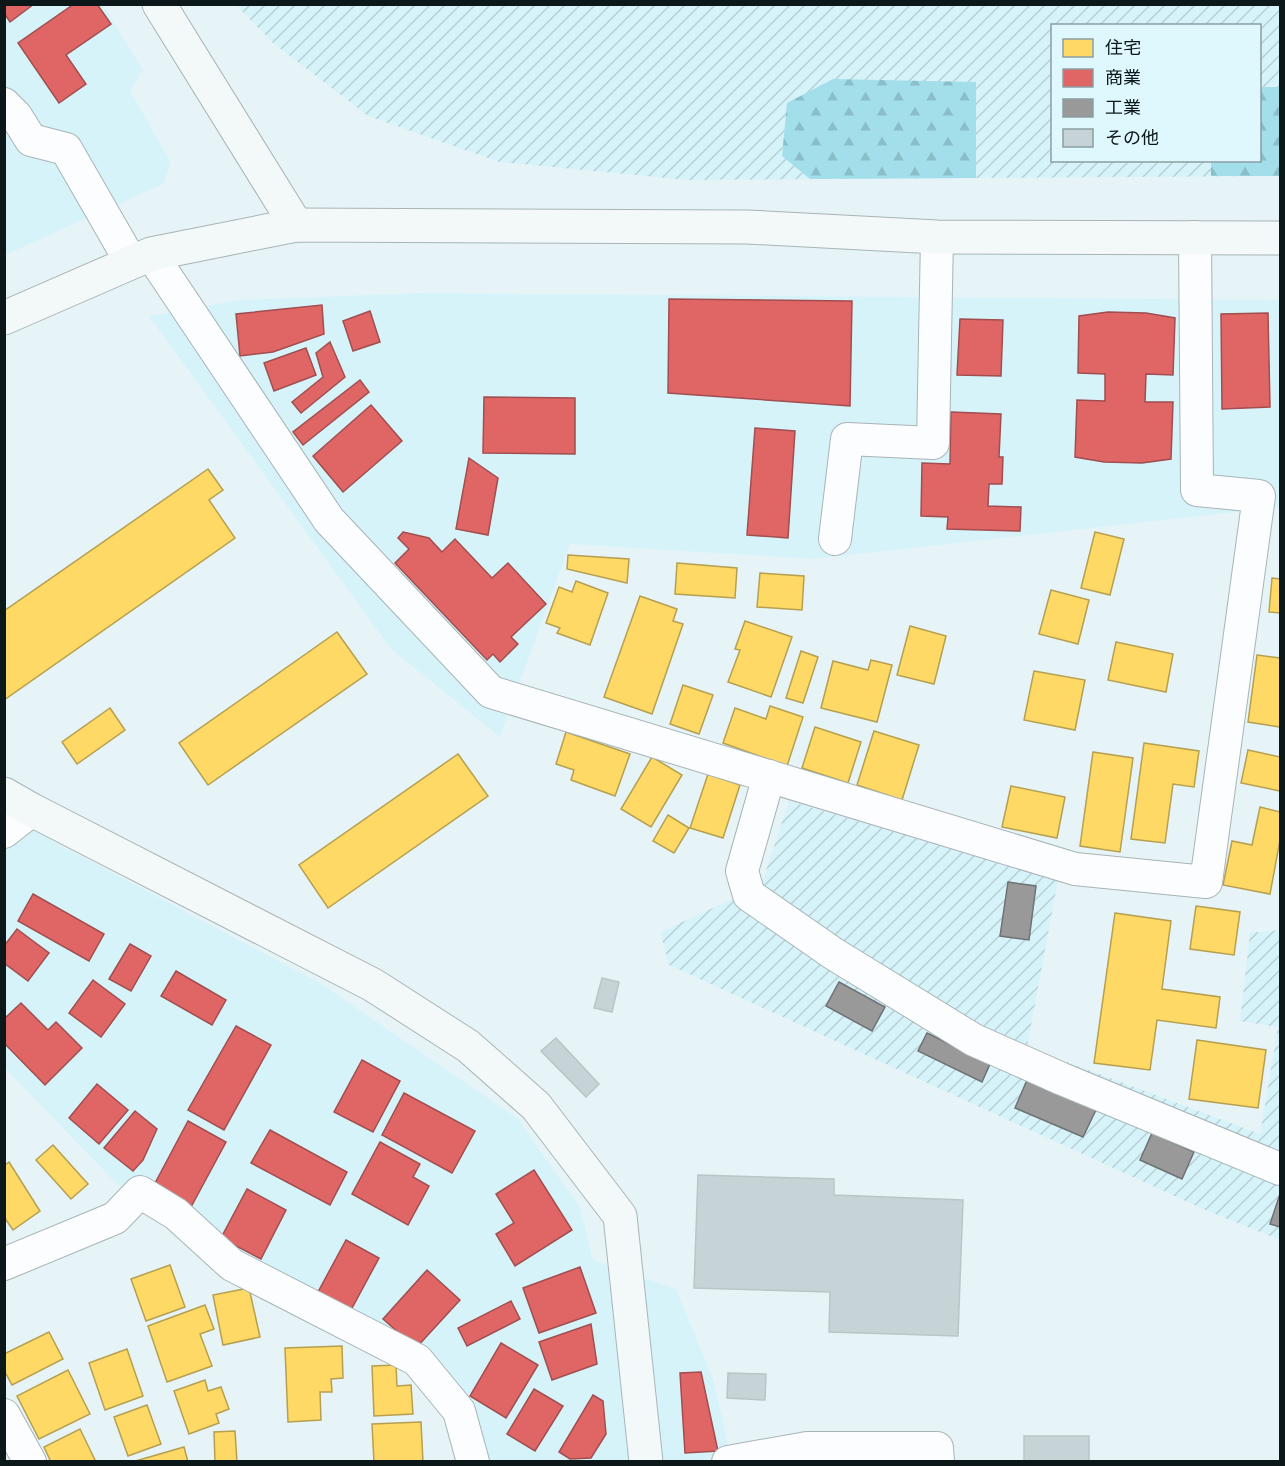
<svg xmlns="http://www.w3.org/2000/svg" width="1285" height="1466" font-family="'DM Sans','Noto Sans JP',sans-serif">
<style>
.built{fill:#d7f3fa}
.industrial{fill:url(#industrial-furrows);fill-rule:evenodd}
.forest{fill:url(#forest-firs)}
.homes{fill:#ffd966;stroke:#b69f4f;stroke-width:1.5}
.shops{fill:#e06666;stroke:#a04e4f;stroke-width:1.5}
.industry{fill:#999;stroke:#6e7273;stroke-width:1.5}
.building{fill:#c7d4d7;stroke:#b9c6c8;stroke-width:1.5}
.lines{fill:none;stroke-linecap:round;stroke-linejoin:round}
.street-casing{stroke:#a8b4b6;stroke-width:34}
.secondary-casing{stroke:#a8b4b6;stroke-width:35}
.street{stroke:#fbfdfe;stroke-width:32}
.secondary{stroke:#f3f8f9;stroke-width:33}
</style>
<defs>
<pattern id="industrial-furrows" width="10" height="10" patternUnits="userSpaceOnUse" patternTransform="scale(1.5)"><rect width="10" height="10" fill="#d7f3fa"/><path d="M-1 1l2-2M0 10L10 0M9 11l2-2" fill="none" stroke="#b7d0d6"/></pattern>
<pattern id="forest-firs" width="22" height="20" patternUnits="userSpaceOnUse" patternTransform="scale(1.5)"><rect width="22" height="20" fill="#a2dfeb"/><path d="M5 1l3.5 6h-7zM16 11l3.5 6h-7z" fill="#8abfc9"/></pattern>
</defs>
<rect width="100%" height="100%" fill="#e6f4f7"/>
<!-- built -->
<g class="built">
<polygon points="4,5 103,5 143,70 130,91 171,163 163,184 5,255"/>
<polygon points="419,293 1280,300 1280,507 813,559 570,544 500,737 391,649 149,316 239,300"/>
<polygon points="4,815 320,983 517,1118 580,1207 593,1260 676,1289 713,1379 729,1448 794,1441 951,1438 953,1461 471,1461 412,1364 232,1273 115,1182 5,1068"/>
</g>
<!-- industrial -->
<g class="industrial">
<path d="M236,5H1280V176L687,180L499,162L368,116L273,43ZM1052,26H1260V160H1052Z"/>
<polygon points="789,801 1058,880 1027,1047 1260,1134 1278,1027 1240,1021 1250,933 1280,930 1280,1240 1203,1209 669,965 660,932 761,886"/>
</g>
<!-- forest -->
<g class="forest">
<polygon points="833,79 976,82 976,178 810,179 782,156 787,103"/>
<polygon points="1260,87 1280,87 1280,176 1211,176 1211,161 1260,160"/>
</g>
<!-- homes -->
<g class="homes">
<polygon points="208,469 223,490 209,500 235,538 4,700 4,611"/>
<polygon points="1095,532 1124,539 1110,595 1081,588"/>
<polygon points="568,555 629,559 627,583 567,569"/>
<polygon points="677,563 737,568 735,598 675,594"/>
<polygon points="760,573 804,576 802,610 757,607"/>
<polygon points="1272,578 1280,579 1280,613 1269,612"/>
<polygon points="576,581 608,593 590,645 557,633 560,628 546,623 559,587 572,592"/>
<polygon points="1051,590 1089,600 1078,644 1039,634"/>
<polygon points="640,596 677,609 673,621 683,624 652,714 604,697"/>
<polygon points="745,621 792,637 771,697 728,682 740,650 735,649"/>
<polygon points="910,626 946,636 934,684 897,675"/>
<polygon points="337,632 367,674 208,785 179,743"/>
<polygon points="1116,642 1173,654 1166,692 1108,680"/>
<polygon points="801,651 818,657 803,703 786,698"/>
<polygon points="1257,655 1280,658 1280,727 1248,722"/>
<polygon points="871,660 892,665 877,722 821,708 833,661 868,670"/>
<polygon points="1034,671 1085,680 1075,730 1024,720"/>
<polygon points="683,685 713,695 699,734 670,724"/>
<polygon points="770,706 803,717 787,766 723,743 735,708 766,719"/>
<polygon points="110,708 125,730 77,764 62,742"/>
<polygon points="815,727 861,742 848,783 802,768"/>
<polygon points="874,731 919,745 902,800 857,785"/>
<polygon points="566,732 630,754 615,796 571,780 574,770 556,764"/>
<polygon points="1144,743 1199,751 1194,787 1173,784 1165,843 1131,839"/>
<polygon points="1248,750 1280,757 1280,791 1241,783"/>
<polygon points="1093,752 1133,758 1120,852 1080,846"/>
<polygon points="458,754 488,796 328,908 299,865"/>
<polygon points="652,757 682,775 651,827 621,809"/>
<polygon points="708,774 740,785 723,838 690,828"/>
<polygon points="1011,786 1065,797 1057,838 1002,827"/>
<polygon points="1260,807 1280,812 1280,840 1270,894 1223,885 1232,841 1252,845"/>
<polygon points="668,815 689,828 674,853 653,841"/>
<polygon points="1196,906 1240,912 1234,955 1190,949"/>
<polygon points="1115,913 1171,921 1162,989 1220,997 1216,1028 1157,1020 1150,1070 1094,1063"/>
<polygon points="1197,1040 1266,1050 1258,1108 1189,1099"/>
<polygon points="53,1145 88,1184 71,1199 36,1160"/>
<polygon points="9,1162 40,1211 13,1230 4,1217 4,1166"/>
<polygon points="170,1265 185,1307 146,1321 131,1279"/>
<polygon points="249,1288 260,1337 223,1345 213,1295"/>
<polygon points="205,1305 214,1329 200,1334 212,1366 167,1382 148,1326"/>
<polygon points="49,1332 63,1359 12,1385 4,1370 4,1354"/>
<polygon points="342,1346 343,1378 331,1379 332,1392 320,1392 321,1420 288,1422 285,1348"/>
<polygon points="127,1349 143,1396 105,1410 89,1363"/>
<polygon points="396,1365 397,1386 411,1385 413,1414 374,1416 372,1366"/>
<polygon points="68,1370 90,1414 39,1439 17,1396"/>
<polygon points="205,1380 208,1391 221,1387 229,1409 216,1414 219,1423 189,1434 174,1391"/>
<polygon points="147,1405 161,1444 128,1456 114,1417"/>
<polygon points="421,1422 423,1462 374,1462 372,1424"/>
<polygon points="80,1429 96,1462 51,1462 44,1447"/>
<polygon points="235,1431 237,1462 215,1462 214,1432"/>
<polygon points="184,1447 188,1462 132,1462"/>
</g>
<!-- shops -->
<g class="shops">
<polygon points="4,4 34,4 10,22 4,13"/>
<polygon points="74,4 97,4 111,24 66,55 86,84 59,103 18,43"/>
<polygon points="669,299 852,301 850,406 668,393"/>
<polygon points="322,305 324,334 273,352 240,356 236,314"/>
<polygon points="370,311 380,342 353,351 343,321"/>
<polygon points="1108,312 1146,313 1175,318 1173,375 1146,374 1145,402 1173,402 1171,459 1142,463 1104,462 1075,457 1077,400 1105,401 1105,374 1078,373 1079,316"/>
<polygon points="1268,313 1270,407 1222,409 1221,314"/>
<polygon points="960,319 1003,320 1001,376 957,375"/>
<polygon points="330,342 345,377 301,413 292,402 323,377 316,353"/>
<polygon points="306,348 316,375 274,391 264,363"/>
<polygon points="360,380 369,392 303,445 293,432"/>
<polygon points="484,397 575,398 575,454 483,453"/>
<polygon points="371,405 402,441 343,492 313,456"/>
<polygon points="951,412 1001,414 999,457 1003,457 1002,484 989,484 988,506 1021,507 1020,531 947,529 948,517 921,516 922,463 950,464"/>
<polygon points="755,428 795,431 788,538 747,535"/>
<polygon points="469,458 498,478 488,535 456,529"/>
<polygon points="403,532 429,538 442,552 455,539 492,578 508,563 546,604 511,637 518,644 500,662 493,654 487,660 395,563 409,549 398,538"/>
<polygon points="33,894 104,934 89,961 18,921"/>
<polygon points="17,929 49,953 28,981 4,963 4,946"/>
<polygon points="130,944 151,956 131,991 109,979"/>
<polygon points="176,971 226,1000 212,1025 161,996"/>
<polygon points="93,980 125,1004 101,1037 69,1013"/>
<polygon points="21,1003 48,1030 56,1022 82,1048 45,1085 4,1043 4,1019"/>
<polygon points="236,1026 271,1045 224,1130 188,1110"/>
<polygon points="362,1060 400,1081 373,1132 334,1112"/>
<polygon points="97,1084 128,1110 99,1144 69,1118"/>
<polygon points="404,1093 475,1131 452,1173 382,1135"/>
<polygon points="135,1111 157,1129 143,1160 133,1171 104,1148"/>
<polygon points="188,1121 226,1142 191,1207 153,1187"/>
<polygon points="270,1130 347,1172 330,1205 251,1163"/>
<polygon points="380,1142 420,1164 413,1177 429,1186 408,1225 352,1194"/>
<polygon points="534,1170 572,1230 515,1266 496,1234 514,1223 496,1194"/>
<polygon points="247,1189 286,1210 261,1259 221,1238"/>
<polygon points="346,1240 379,1258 351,1310 318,1292"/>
<polygon points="580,1267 596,1313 539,1333 523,1288"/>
<polygon points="427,1270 460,1300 416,1348 383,1319"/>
<polygon points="511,1301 520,1319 467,1346 458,1328"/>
<polygon points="591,1324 597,1364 552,1380 539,1342"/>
<polygon points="501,1343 538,1365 506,1418 470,1396"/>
<polygon points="701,1372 718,1451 685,1453 680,1373"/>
<polygon points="534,1389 563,1406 535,1451 507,1434"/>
<polygon points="593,1395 603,1401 606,1434 591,1458 570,1459 559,1452"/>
</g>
<!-- industry -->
<g class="industry">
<polygon points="1008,882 1036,886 1029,940 1000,936"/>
<polygon points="839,982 885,1007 872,1031 826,1006"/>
<polygon points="927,1033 990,1064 982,1082 918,1051"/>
<polygon points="1027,1080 1096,1110 1083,1137 1015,1108"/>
<polygon points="1152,1133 1194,1152 1182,1179 1140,1160"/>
<polygon points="1280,1194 1280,1227 1270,1224"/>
</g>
<!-- building -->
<g class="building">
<polygon points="602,978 619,982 612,1012 594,1008"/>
<polygon points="556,1038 599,1084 586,1097 541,1051"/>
<polygon points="698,1175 834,1179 834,1195 963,1200 958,1336 829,1332 830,1292 694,1288"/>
<polygon points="728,1373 766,1374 765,1400 727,1398"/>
<rect x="1024" y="1436" width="65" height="26"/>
</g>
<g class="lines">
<!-- street casing -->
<g class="street-casing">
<g id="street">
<polyline points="4,104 16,116 31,140 66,149 131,262"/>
<polyline points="151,254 329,520 491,692 1075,869 1206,882 1259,496 1197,490 1195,237"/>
<polyline points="835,539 847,439 933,443 937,237"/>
<polyline points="769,776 742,871 749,895 834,954 974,1040 1062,1079 1280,1169"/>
<polyline points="4,832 32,810"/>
<polyline points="4,1264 115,1218 140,1192 176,1214 232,1265 417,1360 459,1411 473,1462"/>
<polyline points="4,1415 30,1462"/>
<polyline points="728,1462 807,1448 937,1448 938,1462"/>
</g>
</g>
<!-- secondary casing -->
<g class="secondary-casing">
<g id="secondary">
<polyline points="159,4 296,225"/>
<polyline points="4,318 151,254 296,225 747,227 937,237 1280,238"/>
<polyline points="4,794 32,810 373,985 468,1046 536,1106 620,1216 646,1462"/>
</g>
</g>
<!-- street -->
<use href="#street" class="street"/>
<!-- secondary -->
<use href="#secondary" class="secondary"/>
</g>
<!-- border -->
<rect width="1285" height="1466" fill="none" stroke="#0b1719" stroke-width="12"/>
<!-- legend -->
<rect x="1051" y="24" width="210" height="138" fill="#dff8fe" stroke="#8a9ea2" stroke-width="1.5"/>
<rect x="1063" y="39" width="30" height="18" fill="#ffd966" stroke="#8a9ea2" stroke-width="1.5"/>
<text x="1105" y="54" font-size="18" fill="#0b1719">住宅</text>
<rect x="1063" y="69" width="30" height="18" fill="#e06666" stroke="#8a9ea2" stroke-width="1.5"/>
<text x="1105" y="84" font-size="18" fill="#0b1719">商業</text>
<rect x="1063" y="99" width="30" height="18" fill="#999999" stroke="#8a9ea2" stroke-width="1.5"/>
<text x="1105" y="114" font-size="18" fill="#0b1719">工業</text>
<rect x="1063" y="129" width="30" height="18" fill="#c7d4d7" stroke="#8a9ea2" stroke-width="1.5"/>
<text x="1105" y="144" font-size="18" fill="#0b1719">その他</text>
</svg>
